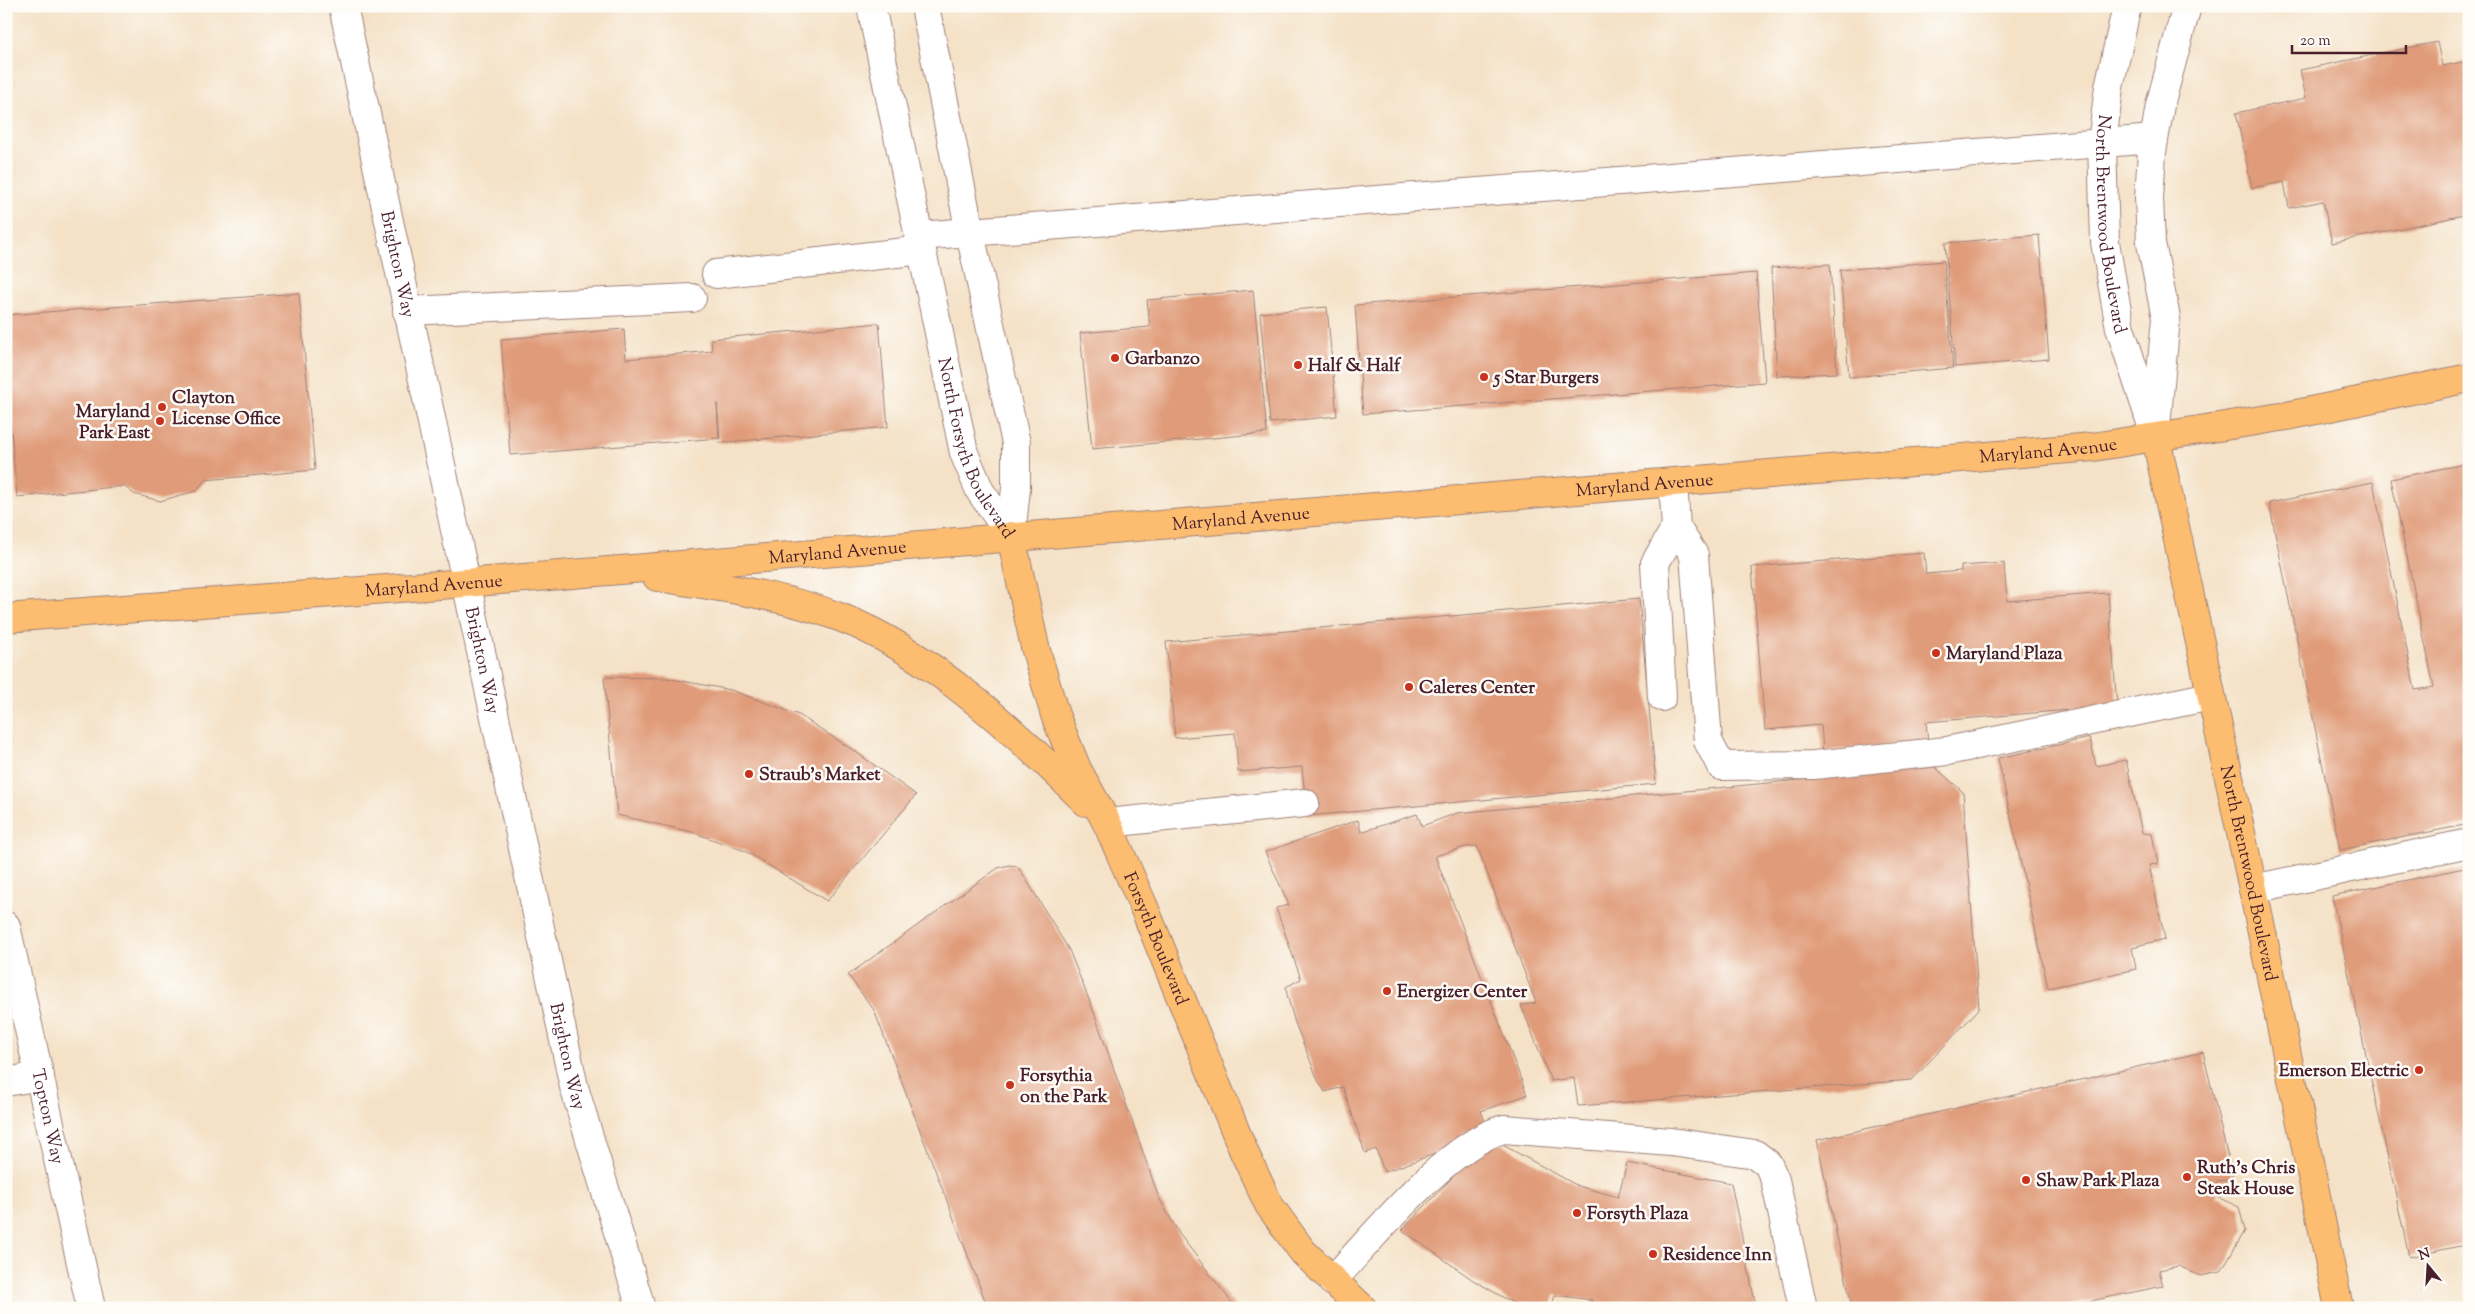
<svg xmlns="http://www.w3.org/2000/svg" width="2475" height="1314" font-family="'Sorts Mill Goudy',serif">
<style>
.building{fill:#e09c7a}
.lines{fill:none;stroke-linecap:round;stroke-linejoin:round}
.minor-casing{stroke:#9f8078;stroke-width:30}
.major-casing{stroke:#9f8078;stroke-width:30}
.minor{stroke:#fff;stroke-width:28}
.major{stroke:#fcbd6f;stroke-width:28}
.poi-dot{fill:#c8321e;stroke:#fdfcf7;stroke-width:2}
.labels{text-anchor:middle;stroke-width:5;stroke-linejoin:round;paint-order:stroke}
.street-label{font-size:18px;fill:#4a1f2b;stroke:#fdfcf7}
.poi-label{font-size:18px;font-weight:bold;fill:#4a1f2b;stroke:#fdfcf7;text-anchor:start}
</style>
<rect width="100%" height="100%" fill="#fdfcf7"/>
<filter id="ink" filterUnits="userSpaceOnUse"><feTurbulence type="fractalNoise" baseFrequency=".02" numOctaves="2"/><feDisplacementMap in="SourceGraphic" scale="10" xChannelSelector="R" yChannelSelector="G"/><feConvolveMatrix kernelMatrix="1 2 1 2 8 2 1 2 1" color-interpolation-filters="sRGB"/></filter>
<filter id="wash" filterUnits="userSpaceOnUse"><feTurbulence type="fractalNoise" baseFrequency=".0096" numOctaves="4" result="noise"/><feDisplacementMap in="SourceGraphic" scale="20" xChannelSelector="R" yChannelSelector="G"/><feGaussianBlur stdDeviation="1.12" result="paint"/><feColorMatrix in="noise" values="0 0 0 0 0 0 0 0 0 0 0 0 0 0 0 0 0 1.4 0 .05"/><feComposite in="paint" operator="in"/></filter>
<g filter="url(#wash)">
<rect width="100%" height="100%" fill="#f4e1c6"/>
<g id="blocks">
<!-- building -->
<g class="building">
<polygon points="2437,42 2442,66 2469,61 2469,173 2466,173 2469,186 2469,214 2332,243 2323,201 2289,208 2284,182 2252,188 2236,113 2306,98 2300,70"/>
<polygon points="2039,235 2049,359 1955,367 1945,243"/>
<polygon points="1944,261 1953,368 1849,377 1840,270"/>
<polygon points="1830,264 1837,373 1777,376 1771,268"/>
<polygon points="1756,273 1765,382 1363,414 1355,305"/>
<polygon points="1253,290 1267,433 1092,449 1080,333 1150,327 1147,300"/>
<polygon points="299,293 315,470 205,480 196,491 160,501 134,494 124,486 17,497 6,373 6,315"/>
<polygon points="1327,307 1337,416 1270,423 1260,313"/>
<polygon points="879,323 888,427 720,443 717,403 719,438 510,455 501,339 624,329 626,359 712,351 711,339"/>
<polygon points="2469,463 2469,824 2340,850 2269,503 2373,482 2415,690 2434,687 2391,479"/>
<polygon points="1924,553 1926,574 1961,571 1961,566 2004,563 2007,601 2108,593 2117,706 1926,722 1928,742 1823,751 1821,725 1765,730 1752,567"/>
<polygon points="1639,599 1656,784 1307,816 1302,767 1238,772 1235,733 1175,738 1166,642"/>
<polygon points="604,677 666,678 731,690 799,715 856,752 916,795 827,901 745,851 692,832 617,815"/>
<polygon points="2090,738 2096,766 2126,760 2142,833 2152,834 2158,864 2149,865 2165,939 2132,947 2136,969 2048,988 1998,758"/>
<polygon points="1935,767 1963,792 1979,1009 1912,1080 1578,1106 1574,1078 1551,1081 1521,1005 1536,1003 1477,846 1465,847 1435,856 1527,1095 1481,1111 1486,1124 1463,1132 1468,1142 1384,1172 1376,1149 1365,1153 1343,1087 1325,1092 1318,1080 1295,1023 1287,995 1286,987 1301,979 1276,908 1289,905 1265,852 1358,820 1361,832 1417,814 1422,826 1457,813"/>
<polygon points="1009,865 1017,866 1024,876 1069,950 1092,1007 1159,1198 1180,1235 1236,1308 988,1308 874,1010 848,975 998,868"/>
<polygon points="2469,867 2469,1244 2409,1257 2332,896"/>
<polygon points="2203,1052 2233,1179 2217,1181 2217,1197 2239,1207 2245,1231 2221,1272 2200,1276 2179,1266 2159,1270 2163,1286 2057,1308 1852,1308 1817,1140"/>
<polygon points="1490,1138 1578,1186 1618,1197 1627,1163 1731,1183 1755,1302 1754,1308 1590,1308 1592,1300 1555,1295 1551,1308 1522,1308 1473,1280 1402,1230"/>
</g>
</g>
</g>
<g filter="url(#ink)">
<use href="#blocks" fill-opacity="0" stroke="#9f8078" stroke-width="1"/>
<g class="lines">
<!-- minor casing -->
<g class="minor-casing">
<g id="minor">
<path id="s1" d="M343,6L574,1087L641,1308"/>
<path id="s2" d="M871,6L964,453L980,491L1011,536"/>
<polyline points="925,6 970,233 1016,443 1016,488 1011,536"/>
<path id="s3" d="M2127,6L2109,87L2102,143L2105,242L2120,328L2156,438"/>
<polyline points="919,236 2154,139"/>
<polyline points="716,274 922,250"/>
<polyline points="407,311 692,298"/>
<polyline points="2156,427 2166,318 2151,243 2149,198 2152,152 2160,105 2187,6"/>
<polyline points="1673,482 1676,527 1694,555 1708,741 1721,766 1814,765 1947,751 2211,696"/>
<polyline points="1662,697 1655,563 1676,527"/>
<polyline points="1107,823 1305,803"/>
<polyline points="2253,889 2469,843"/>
<path id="s4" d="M6,926L91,1308"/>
<polyline points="6,1082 40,1076"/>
<path d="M1332,1281C1372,1238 1449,1143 1504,1129L1671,1142L1755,1154L1768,1164L1775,1180L1803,1308"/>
</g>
</g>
<!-- major casing -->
<g class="major-casing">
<g id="major">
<path id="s5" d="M2156,438L2253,889L2339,1308"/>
<path id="s6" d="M1011,536L1035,647L1055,715L1077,769L1107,823L1143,905L1244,1152L1269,1205L1303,1252L1362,1308"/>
<path d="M657,577C719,587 783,595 842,618C928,651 1021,737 1086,802"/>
<path id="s7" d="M6,618L465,583L2093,447L2287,416L2469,378"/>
</g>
</g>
<!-- minor -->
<use href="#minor" class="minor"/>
<!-- major -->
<use href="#major" class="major"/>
</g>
</g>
<!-- markers -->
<g class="poi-dot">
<circle cx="1115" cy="358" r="5"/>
<circle cx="1298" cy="365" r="5"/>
<circle cx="1484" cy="377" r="5"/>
<circle cx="162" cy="407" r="5"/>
<circle cx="160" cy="421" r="5"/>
<circle cx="1936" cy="653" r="5"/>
<circle cx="1409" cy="687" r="5"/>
<circle cx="749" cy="774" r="5"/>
<circle cx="1387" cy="991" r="5"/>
<circle cx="2419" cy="1070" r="5"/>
<circle cx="1010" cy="1085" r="5"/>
<circle cx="2187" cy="1177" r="5"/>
<circle cx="2026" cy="1180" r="5"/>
<circle cx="1577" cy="1213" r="5"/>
<circle cx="1653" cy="1254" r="5"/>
</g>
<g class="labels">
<!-- street labels -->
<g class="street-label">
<text dy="6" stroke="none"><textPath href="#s3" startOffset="221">North Brentwood Boulevard</textPath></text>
<text dy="6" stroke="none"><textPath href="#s1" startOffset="264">Brighton Way</textPath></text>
<text dy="6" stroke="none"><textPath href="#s2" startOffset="456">North Forsyth Boulevard</textPath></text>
<text dy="6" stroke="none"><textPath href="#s7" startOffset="2049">Maryland Avenue</textPath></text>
<text dy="6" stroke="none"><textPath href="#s7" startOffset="1644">Maryland Avenue</textPath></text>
<text dy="6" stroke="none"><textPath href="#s7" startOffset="1239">Maryland Avenue</textPath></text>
<text dy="6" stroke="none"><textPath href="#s7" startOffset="834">Maryland Avenue</textPath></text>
<text dy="6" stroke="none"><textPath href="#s7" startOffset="429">Maryland Avenue</textPath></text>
<text dy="6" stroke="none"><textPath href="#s1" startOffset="669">Brighton Way</textPath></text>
<text dy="6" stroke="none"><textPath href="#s5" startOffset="445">North Brentwood Boulevard</textPath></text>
<text dy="6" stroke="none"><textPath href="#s6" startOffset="430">Forsyth Boulevard</textPath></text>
<text dy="6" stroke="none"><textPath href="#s1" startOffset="1074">Brighton Way</textPath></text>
<text dy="6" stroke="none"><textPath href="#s4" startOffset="195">Topton Way</textPath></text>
</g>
<!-- poi labels -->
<g class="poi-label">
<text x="1125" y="364">Garbanzo</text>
<text x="1308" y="371">Half &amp; Half</text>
<text x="1494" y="383">5 Star Burgers</text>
<text x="172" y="403">Clayton<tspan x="172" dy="21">License Office</tspan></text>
<text x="150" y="417" text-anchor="end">Maryland<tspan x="150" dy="21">Park East</tspan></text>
<text x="1946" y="659">Maryland Plaza</text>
<text x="1419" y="693">Caleres Center</text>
<text x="759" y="780">Straub's Market</text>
<text x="1397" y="997">Energizer Center</text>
<text x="2409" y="1076" text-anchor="end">Emerson Electric</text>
<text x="1020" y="1081">Forsythia<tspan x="1020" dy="21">on the Park</tspan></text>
<text x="2197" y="1173">Ruth's Chris<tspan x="2197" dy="21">Steak House</tspan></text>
<text x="2036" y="1186">Shaw Park Plaza</text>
<text x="1587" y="1219">Forsyth Plaza</text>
<text x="1663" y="1260">Residence Inn</text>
</g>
</g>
<!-- margin -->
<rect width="2475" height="1314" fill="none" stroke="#fdfcf7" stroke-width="25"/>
<!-- north arrow -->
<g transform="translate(2428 1266) rotate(342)" stroke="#fdfcf7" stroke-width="4" paint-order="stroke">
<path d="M0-4L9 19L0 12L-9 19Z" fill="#4a1f2b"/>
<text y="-8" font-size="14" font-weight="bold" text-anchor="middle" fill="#4a1f2b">N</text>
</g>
<!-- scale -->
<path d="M2292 45v8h114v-8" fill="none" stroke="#4a1f2b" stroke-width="2.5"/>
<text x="2300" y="45" font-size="15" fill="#4a1f2b" stroke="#fdfcf7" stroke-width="4" paint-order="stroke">20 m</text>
</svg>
